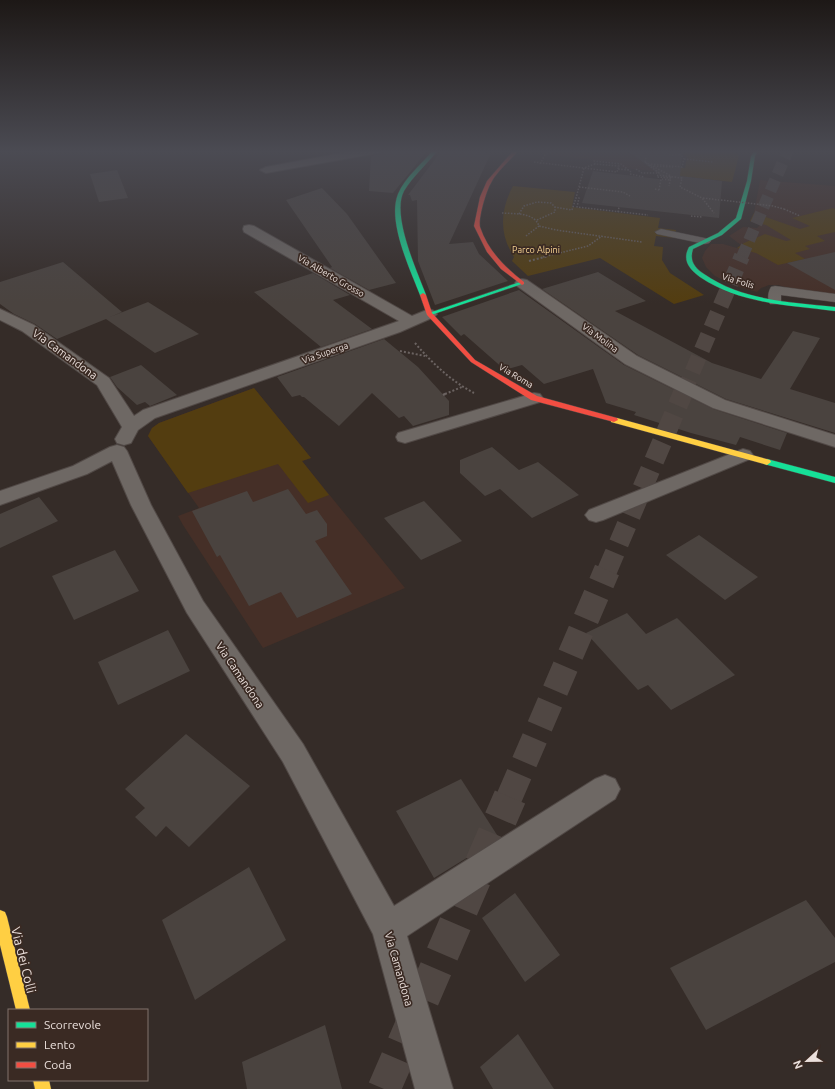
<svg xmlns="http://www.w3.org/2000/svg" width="835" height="1089" font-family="Ubuntu,sans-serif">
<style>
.built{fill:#452f27}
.green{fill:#533d10}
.building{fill:#4a433f}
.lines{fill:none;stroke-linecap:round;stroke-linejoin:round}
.primary-tunnel-far4{stroke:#504743;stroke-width:12;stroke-dasharray:12 6;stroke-linecap:butt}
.primary-tunnel-far3{stroke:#504743;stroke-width:16;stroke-dasharray:16 8;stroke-linecap:butt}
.primary-tunnel-far2{stroke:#504743;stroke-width:20;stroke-dasharray:20 10;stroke-linecap:butt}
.primary-tunnel-far1{stroke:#504743;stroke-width:26;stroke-dasharray:26 13;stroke-linecap:butt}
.primary-tunnel{stroke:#504743;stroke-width:33;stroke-dasharray:33 16;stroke-linecap:butt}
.lane-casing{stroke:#514946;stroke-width:1}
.street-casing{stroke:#514946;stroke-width:2}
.fast-casing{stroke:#514946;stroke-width:1}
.slow-casing{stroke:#514946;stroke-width:1}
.jam-casing{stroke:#514946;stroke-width:1}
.path-far2{stroke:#6b6361;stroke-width:1.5;stroke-dasharray:1.5 1.5;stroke-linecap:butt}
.path-far1{stroke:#6b6361;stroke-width:2;stroke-dasharray:2 2;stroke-linecap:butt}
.path{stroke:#6b6361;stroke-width:2.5;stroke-dasharray:2.5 2.5;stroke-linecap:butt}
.lane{fill:#6e6864;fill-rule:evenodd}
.street{fill:#6e6864;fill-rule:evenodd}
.fast{fill:#16e098;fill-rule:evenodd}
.slow{fill:#ffcf43;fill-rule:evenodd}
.jam{fill:#f24e42;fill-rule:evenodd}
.path-bridge{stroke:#6b6361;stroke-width:1.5;stroke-dasharray:1.5 1.5;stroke-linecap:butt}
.labels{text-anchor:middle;stroke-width:3.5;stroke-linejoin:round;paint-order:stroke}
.far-park-label{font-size:9px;fill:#fcd795;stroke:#3a2a23}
.far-street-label{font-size:9px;fill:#ebe0dc;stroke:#3a2a23}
.street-label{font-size:11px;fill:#ebe0dc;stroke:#3a2a23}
.near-street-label{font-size:13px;fill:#ebe0dc;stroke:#3a2a23}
</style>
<rect width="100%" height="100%" fill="#352c28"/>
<!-- built -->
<g class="built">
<polygon points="533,150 627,150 654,171 623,168 618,163 542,154 543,151"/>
<polygon points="760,180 835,186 835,301 778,285 769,285 761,288 757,292 733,285 715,276 706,267 702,258 705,251 711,244 723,244 737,248 741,245 729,236 743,227 757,228 760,225 750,221 754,213"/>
<polygon points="254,388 311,458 302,461 405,588 263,648 183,525 178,516 199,508 148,436 152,428 159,423"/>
</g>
<!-- green -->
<g class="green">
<polygon points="692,150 734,150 739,156 732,182 678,176 657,165 685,168 687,157 683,154"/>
<path d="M513,186L575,192L572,207L660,218L658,228L676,230L675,238L656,236L654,246L663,247L662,260L670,273L704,295L674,304L600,258L528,276L512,261L514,257C499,234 500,210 513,186Z"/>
<polygon points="833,208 835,209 835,232 817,236 825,241 805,246 810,249 795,253 805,259 778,265 756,253 737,248 744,243 765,234 786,241 791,240 766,225 750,221 754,213 800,229 810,226 792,218"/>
<polygon points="254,388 311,458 302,461 329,495 308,503 278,464 188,493 148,436 152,428 159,423"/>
</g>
<!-- building -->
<g class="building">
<polygon points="384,150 428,150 393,193 369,191 371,156 379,154"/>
<polygon points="442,150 468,150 491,153 449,244 473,242 479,254 508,281 435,305 418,261 417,200 412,201 410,195 408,195"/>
<polygon points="627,150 655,150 682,153 680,176 722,181 719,218 582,203 593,171 666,180"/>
<polygon points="117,170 128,198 99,202 90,174"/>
<polygon points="322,188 347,214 396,283 369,290 330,268 332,267 286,200"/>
<polygon points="835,252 835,290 787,263"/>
<polygon points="63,262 122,312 110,317 148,302 199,334 155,353 106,319 57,339 35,324 14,314 0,304 0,282"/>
<polygon points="598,272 646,301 615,311 712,363 761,379 793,331 820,338 790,389 835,403 835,433 726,399 638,355 542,289"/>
<polygon points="313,273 350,295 333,300 372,329 321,347 254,292"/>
<polygon points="519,290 624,365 713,409 787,433 780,450 740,437 736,445 691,433 634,415 636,412 606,403 593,369 544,384 522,365 505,370 464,334 461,336 442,317"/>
<polygon points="384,339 418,367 449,401 449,415 413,426 404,416 399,418 372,393 339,426 304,397 302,397 300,395 292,397 277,377"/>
<polygon points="141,365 177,395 150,406 145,402 137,405 117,387 110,377"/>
<polygon points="492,447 519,470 538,462 579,495 532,518 500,489 485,496 460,473 460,460"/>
<polygon points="288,489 306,514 317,510 327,524 327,536 315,541 352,594 297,618 281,592 249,606 220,555 217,557 192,511 247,491 253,502"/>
<polygon points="39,497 58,521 0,548 0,514"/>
<polygon points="424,501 462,541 421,560 384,518"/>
<polygon points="699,535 758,577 725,600 666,555"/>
<polygon points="115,550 139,591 74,620 52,576"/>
<polygon points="627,613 646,634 677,618 735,675 671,710 648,685 638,690 586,633"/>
<polygon points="168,630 190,671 118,705 98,662"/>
<polygon points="186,734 250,786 189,847 166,826 156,837 135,817 145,808 125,789"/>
<polygon points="461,779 499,838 434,878 396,811"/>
<polygon points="249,867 286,940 195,1000 162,920"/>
<polygon points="515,893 560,955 525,982 482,918"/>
<polygon points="806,900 835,938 835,962 706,1030 670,968"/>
<polygon points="325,1025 342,1089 247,1089 242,1062"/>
<polygon points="518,1034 554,1089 493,1089 480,1067"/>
</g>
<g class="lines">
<!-- primary-tunnel-far4 -->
<polyline class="primary-tunnel-far4" points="742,257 788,150"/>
<!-- primary-tunnel-far3 -->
<polyline class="primary-tunnel-far3" points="683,394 742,256"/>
<!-- primary-tunnel-far2 -->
<polyline class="primary-tunnel-far2" points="607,571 683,393"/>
<!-- primary-tunnel-far1 -->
<polyline class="primary-tunnel-far1" points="509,798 607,570"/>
<!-- primary-tunnel -->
<polyline class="primary-tunnel" points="384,1089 510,797"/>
<!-- lane casing -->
<g class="lane-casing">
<g id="lane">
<polygon points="661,229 709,239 711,241 709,243 705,244 657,234 655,232"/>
<path d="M775,286L835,294V302L781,295V301L780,304H770C767,299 768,292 771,287Z"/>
</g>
</g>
<!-- street casing -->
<g class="street-casing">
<g id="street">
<polygon points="358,150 383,150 378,153 266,173 260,170 266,167"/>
<polygon points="249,225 254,226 412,316 429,309 434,311 437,314 434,317 400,332 155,418 138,430 131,443 124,445 117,443 115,439 122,427 97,385 22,331 0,320 0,309 34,325 109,378 134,416 143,410 399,321 244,232 243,229 244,226"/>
<polygon points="522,279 527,280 637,356 725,400 835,435 835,447 713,408 625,364 517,286 515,283 517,280"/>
<polygon points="534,393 540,394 543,398 540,402 405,443 398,441 396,437 398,433"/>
<polygon points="117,445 124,447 127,451 151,505 203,601 303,744 394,906 595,779 605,775 615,779 620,789 615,799 407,936 453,1089 415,1089 373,934 283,762 187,613 131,505 112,461 87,474 0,505 0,491 73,466 110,447"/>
<polygon points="743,449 750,451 753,455 750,459 603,520 596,522 589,520 585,515 589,510"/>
</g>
</g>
<!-- fast casing -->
<g class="fast-casing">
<g id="fast">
<path d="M433,150H438C427,164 413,176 404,191C391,215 417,271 426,295L423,297L420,295C410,269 387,221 398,194C405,177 422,164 433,150Z"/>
<path d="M755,150H759L755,156L751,181L741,219L722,235L693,249C689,261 695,268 704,274C743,301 790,302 835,307V311C789,305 740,304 700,277C689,269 682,260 689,247L718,233L736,218L747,181L751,156Z"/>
<polygon points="520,282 525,283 431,315 426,314"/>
<polygon points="767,459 835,477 835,483 764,464 763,462"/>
</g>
</g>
<!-- slow casing -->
<g class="slow-casing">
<g id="slow">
<polygon points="611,418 617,418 770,460 771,462 767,465 764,464 611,422"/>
<polygon points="0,910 5,912 7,917 30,1010 16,1010 0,945"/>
<polygon points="33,1080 49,1080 51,1089 35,1089"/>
</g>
</g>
<!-- jam casing -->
<g class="jam-casing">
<g id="jam">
<path d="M514,150H519C510,161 497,171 491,183C486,191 478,219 480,227C488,251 505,267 524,282V284L522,285L501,269L487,252L474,226L480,197L487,181Z"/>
<polygon points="423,293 426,295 432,313 475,360 537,396 617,418 618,420 614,422 531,400 471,362 427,315 420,295"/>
</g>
</g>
<!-- path-far2 -->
<g class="path-far2">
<polyline points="777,150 783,150"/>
<polyline points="669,155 681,155"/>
<polyline points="684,159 713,162"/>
<polyline points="534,162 617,172 618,169 629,170"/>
<polyline points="645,162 671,176 669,186"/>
<polyline points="645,162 646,158"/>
<polyline points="540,164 545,155 554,150"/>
<polyline points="595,164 584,168 576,198 579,198 577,207 648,215"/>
<polyline points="651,164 682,167 684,159 681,155 671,150"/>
<polyline points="654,166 673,167"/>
<polyline points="618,169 619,166 595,164 594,161 621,164 631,172"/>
<polyline points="636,169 642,173 659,173 645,162"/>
<polyline points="630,174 644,177"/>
<polyline points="671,178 657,177 658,175 682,178 680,187 702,198 714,213"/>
<polyline points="579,187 623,192 630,196"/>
<polyline points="655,189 659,190"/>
<polyline points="659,190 661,179 670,180"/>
<polyline points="703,198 719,200"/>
<polyline points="784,209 800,216"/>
<polyline points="618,212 619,207"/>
<path d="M502,213C515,214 534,212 539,226L556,230L642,242"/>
<polyline points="519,214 524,206 537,202 551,203 555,207 572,210 576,198"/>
<polyline points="691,216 702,217"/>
<polyline points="537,220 555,212 555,207"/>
<polyline points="526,236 539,226"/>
<polyline points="543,257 588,246 602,236"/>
</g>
<!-- path-far1 -->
<g class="path-far1">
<polyline points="529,261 548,256"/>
<path d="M415,343C432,363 451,381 474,393"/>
<polyline points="400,351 425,356"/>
<polyline points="445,394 462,387"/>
</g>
<!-- path -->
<polyline class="path" points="443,395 447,393"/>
<!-- lane -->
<use href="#lane" class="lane"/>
<!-- street -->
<use href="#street" class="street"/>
<!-- fast -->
<use href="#fast" class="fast"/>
<!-- slow -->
<use href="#slow" class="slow"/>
<!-- jam -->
<use href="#jam" class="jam"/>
<!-- path-bridge -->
<polyline class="path-bridge" points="721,200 773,206 784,209"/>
</g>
<!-- sky -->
<linearGradient id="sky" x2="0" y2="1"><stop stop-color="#1d1816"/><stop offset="0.5" stop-color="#4b4b53"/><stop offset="1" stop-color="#4b4b53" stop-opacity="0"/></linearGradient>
<rect width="835" height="303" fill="url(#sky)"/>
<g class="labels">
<!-- far-park labels -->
<g class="far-park-label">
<text x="536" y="253">Parco Alpini</text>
</g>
<!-- far-street labels -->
<g class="far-street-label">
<text transform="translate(331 276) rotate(30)" y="3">Via Alberto Grosso</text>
<text transform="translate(738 281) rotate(17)" y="3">Via Folis</text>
<text transform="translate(600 338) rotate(36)" y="3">Via Molina</text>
<text transform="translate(325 353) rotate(-19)" y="3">Via Superga</text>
<text transform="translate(516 376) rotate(31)" y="3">Via Roma</text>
</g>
<!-- street labels -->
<g class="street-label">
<text transform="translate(65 354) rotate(36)" y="4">Via Camandona</text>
<text transform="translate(240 675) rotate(56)" y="4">Via Camandona</text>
<text transform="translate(399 969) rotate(74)" y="4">Via Camandona</text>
</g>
<!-- near-street labels -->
<g class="near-street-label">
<text transform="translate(24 960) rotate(76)" y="5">Via dei Colli</text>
</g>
</g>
<!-- legend -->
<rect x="8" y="1009" width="140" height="72" fill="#3a2a23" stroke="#81736d"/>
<rect x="16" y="1022" width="20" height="6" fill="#16e098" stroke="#81736d"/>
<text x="44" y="1029" font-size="12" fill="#ebe0dc">Scorrevole</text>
<rect x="16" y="1042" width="20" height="6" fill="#ffcf43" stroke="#81736d"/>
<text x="44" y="1049" font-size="12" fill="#ebe0dc">Lento</text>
<rect x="16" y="1062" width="20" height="6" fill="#f24e42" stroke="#81736d"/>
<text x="44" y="1069" font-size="12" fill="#ebe0dc">Coda</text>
<!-- north arrow -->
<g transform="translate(807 1061) rotate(248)" stroke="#3a2a23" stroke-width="3" paint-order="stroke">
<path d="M0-3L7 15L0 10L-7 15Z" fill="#ebe0dc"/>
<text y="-6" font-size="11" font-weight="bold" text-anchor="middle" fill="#ebe0dc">N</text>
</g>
</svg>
